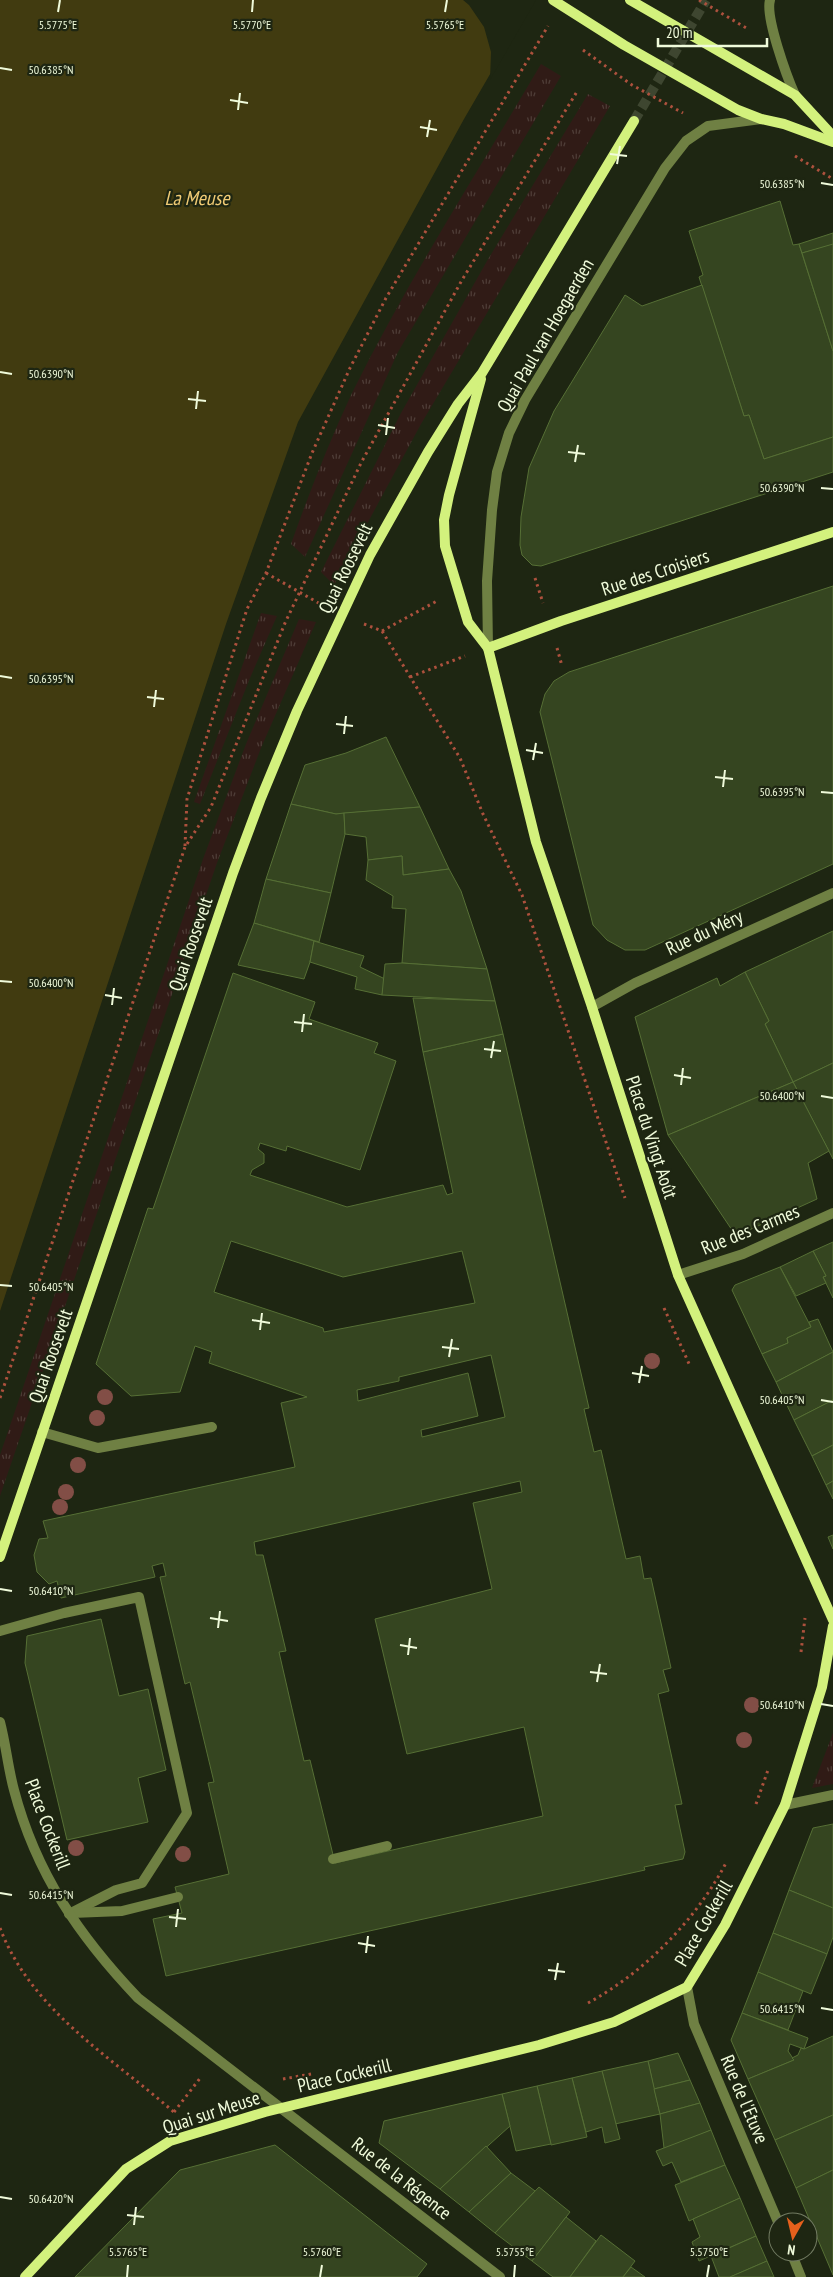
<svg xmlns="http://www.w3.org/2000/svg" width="833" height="2277" font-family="'PT Sans Narrow',sans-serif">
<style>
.grass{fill:url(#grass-tufts)}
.water{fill:#413b10}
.pier{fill:#1e2612}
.building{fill:#354520;stroke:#566f35;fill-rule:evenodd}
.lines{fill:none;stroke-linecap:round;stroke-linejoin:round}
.secondary-tunnel{stroke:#3e4630;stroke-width:10;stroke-dasharray:10 5;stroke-linecap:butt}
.path{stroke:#ad513d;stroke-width:3;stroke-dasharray:2.5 4;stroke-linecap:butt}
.lane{stroke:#6f8043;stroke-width:10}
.street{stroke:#6f8043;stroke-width:10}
.secondary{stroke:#d3f17d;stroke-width:10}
.tree{fill:#824e46}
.ticks{fill:none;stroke:#f0fbdb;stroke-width:2}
.labels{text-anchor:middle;stroke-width:4.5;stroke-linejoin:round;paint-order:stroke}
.street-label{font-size:19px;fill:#f0fbdb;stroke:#1e2612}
.water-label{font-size:20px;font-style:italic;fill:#f0cb75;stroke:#1e2612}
.ticks-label{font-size:12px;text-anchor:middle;fill:#f0fbdb;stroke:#1e2612;stroke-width:4.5;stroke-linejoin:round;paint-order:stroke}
</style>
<defs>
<pattern id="grass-tufts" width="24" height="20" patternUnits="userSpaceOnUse" patternTransform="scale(1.25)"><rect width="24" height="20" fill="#301b16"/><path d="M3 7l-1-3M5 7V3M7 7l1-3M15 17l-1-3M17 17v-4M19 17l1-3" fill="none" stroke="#4e3d37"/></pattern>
</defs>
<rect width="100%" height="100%" fill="#1e2612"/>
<!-- grass -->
<g class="grass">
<path d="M541,64L561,76L398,352L305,557L291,544C309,493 329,442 352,393C408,280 477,173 541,64Z"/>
<polygon points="588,94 610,106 421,424 334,585 321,572 401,413 487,261"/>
<polygon points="261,613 277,616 250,678 200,804 194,802"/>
<polygon points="299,619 316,622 261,748 217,863 0,1496 0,1455 203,859 246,744"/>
<polygon points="833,1733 833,1784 812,1788"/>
</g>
<!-- water -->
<polygon class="water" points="0,0 533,0 464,119 298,422 226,624 0,1311"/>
<!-- pier -->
<polygon class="pier" points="463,0 536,0 490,80 491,52 484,27 469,5"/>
<!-- building -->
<g class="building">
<polygon points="780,201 793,245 799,244 833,351 833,437 764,459 749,415 744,416 699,277 703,275 689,231"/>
<polygon points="833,233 833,245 802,253 799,244"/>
<polygon points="833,244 833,351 802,253"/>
<polygon points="702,285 744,416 749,415 764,459 833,437 833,472 541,566 532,565 522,555 520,545 521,517 529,468 554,411 625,295 642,306"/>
<polygon points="833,586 833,864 645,950 625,950 607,940 593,925 540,712 545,694 554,681 569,672"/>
<polygon points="386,737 420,807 336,814 291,804 305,765 346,753"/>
<polygon points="291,804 336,814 344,813 345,834 331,893 266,879"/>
<polygon points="420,807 449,869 403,875 402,856 368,860 366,837 345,834 344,813"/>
<polygon points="402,856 403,875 449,869 461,891 487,969 402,963 406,909 392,908 393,896 366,880 368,860"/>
<polygon points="266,879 331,893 319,942 254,923"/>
<polygon points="254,923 314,941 310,962 304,979 238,965"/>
<polygon points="833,931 833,1063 793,1082 765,1024 769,1021 745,972"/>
<polygon points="314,941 364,956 360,967 385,979 382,995 355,989 357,977 310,962"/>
<polygon points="402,963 487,969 495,1001 382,995 385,964"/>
<polygon points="745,972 769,1021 765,1024 793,1082 668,1135 635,1017 717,978 720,986"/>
<path d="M233,973L315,1002L309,1019L378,1043L374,1053L396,1061L360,1170L287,1146L286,1151L260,1143L258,1149L264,1154V1163L252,1170L250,1175L347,1207L443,1185L447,1195L453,1193L423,1052L503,1034L589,1408L584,1409L594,1452L601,1450L626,1559L640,1556L644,1579L651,1578L671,1668L663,1670L669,1691L658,1694L682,1804L675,1805L685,1852L683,1859L644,1867L645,1870L166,1976L153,1919L182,1913L175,1887L229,1874L208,1783L214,1782L190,1682L185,1684L160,1577L166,1576L163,1563L152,1566L155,1577L61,1598L57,1581L49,1584L37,1572L34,1555L39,1539L48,1538L43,1521L295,1467L281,1403L307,1397L209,1363L212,1352L195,1346L180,1392L131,1396L96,1364L148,1208L153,1209ZM231,1241L343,1277L462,1251L475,1303L324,1332L323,1328L214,1292ZM491,1355L505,1417L422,1437L421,1430L478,1416L468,1373L358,1401L357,1390L399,1381V1377ZM520,1481L522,1492L473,1503L492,1589L375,1619L407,1754L524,1727L543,1816L335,1863L310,1760L304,1761L279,1652L286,1651L263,1555H256L254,1542Z"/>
<polygon points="413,998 495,1001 503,1034 423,1052"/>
<polygon points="833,1063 833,1159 793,1082"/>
<polygon points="793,1082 829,1151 808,1163 817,1199 736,1236 668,1135"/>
<polygon points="833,1242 833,1298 823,1277 826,1276 813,1251"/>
<polygon points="813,1251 826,1276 823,1277 826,1283 796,1296 780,1267"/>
<polygon points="780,1267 811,1327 787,1338 788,1343 762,1354 732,1290 735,1285"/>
<polygon points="818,1319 833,1352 776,1382 762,1354 788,1343 787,1338 811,1327 809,1322"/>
<polygon points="833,1352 833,1400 794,1420 776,1382"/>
<polygon points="833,1400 833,1445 812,1456 794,1420"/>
<polygon points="833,1445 833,1481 826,1485 812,1456"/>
<polygon points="833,1481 833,1499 826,1485"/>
<polygon points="833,1535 833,1549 828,1537"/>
<polygon points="101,1619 119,1696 148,1689 166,1770 138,1778 148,1822 67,1840 25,1663 27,1636"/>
<polygon points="833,1824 833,1908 789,1890 813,1828"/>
<polygon points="789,1890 833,1908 833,1937 827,1954 773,1933"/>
<polygon points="773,1933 827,1954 811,1994 758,1972"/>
<polygon points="758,1972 803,1991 788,2030 742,2013"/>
<polygon points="742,2013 808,2038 804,2049 790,2044 788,2051 794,2060 748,2079 731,2040"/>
<polygon points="833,2036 833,2115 775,2140 748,2079 794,2060 792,2058 798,2055 801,2048 804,2049"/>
<polygon points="678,2053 690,2080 654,2089 648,2061"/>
<polygon points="648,2061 660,2114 615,2124 602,2071"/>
<polygon points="602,2071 620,2139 605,2143 602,2127 586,2132 572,2078"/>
<polygon points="572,2078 587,2137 551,2145 537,2086"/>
<polygon points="690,2080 700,2103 660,2114 654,2089"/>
<polygon points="537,2086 551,2144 516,2151 502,2094"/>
<polygon points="502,2094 510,2126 440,2189 379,2143 384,2121"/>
<polygon points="700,2103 711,2130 670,2148 664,2148 660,2114"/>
<polygon points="833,2115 833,2170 796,2188 775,2140"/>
<polygon points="711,2130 725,2165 681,2182 672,2162 663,2166 656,2151"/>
<polygon points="275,2145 427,2264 417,2277 75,2277 180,2170"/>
<polygon points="486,2146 511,2173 469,2212 440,2189"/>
<polygon points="725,2165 740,2198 689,2221 675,2185"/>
<polygon points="833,2170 833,2275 796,2188"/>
<polygon points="511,2173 535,2191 495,2233 469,2212"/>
<polygon points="539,2187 570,2212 532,2261 495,2233"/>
<polygon points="740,2198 756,2236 699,2261 692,2242 700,2237 693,2219"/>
<polygon points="566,2217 596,2241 570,2277 553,2277 532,2261"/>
<polygon points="601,2235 635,2261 623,2277 570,2277"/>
<polygon points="756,2236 767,2261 730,2277 719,2277 711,2256"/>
<polygon points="767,2261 774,2277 730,2277"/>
<polygon points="631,2267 645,2277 623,2277"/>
</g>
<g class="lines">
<!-- secondary-tunnel -->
<polyline class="secondary-tunnel" points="634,121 706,0"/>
<!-- path -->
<g class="path">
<polyline points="699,0 748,29"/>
<polyline points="583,50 632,85 683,113"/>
<polyline points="795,156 833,179"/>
<polyline points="266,573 322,605"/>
<polyline points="535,578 543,603"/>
<polyline points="364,624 382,631 460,758 483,814 522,895 625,1198"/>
<polyline points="382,631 437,601"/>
<polyline points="557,648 562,666"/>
<polyline points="410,677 465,656"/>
<polyline points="185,846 187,799 247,609 266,573 312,453 350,368 386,298 548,26"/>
<polyline points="664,1308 690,1366"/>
<polyline points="0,1398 185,847 211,807 285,623 361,463 462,280 578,90"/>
<polyline points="801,1652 805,1618"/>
<polyline points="756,1804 768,1770"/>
<path d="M0,1928C32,2012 112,2057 176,2114"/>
<path d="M588,2003C645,1972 697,1919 727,1861"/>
<polyline points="283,2079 311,2074"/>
<polyline points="174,2112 201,2077"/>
</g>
<!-- lane -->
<g class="lane">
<polyline points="42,1432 98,1448 212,1427"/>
<polyline points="0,1631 64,1613 139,1597 187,1813 142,1883 116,1890 69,1914"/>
<polyline points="785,1805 833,1795"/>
<polyline points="333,1859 387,1846"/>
<polyline points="72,1913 122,1911 178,1897"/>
</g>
<!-- street -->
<g class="street">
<path d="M770,0C765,17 787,77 795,95"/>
<polyline points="488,648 487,581 492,510 497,472 509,433 525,400 665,168 686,141 708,126 761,119"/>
<polyline points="592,1007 635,983 833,893"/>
<polyline points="678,1275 743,1254 833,1213"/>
<path d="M0,1722C6,1745 8,1768 14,1790C36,1874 80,1937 138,1998L500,2277"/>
<polyline points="687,1987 694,2024 778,2222"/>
<polyline points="791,2252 801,2277"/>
</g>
<!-- secondary -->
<g class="secondary">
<polyline points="553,0 624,45 738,110 761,119 784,124 833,142"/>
<polyline points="630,0 795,95 833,136"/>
<polyline points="481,379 449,495 444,520 445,546 468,622 488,648 536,842 592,1007 678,1275 833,1620"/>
<polyline points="488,648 561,621 833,532"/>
<polyline points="0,1557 233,873 261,798 297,711 370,555 428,452 458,404 482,373 634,121"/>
<polyline points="25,2277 126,2169 170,2141 265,2112 539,2045 614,2022 687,1987 725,1925 785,1805 822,1687 833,1626"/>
</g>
</g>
<!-- trees -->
<g class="tree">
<circle cx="652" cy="1361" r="8"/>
<circle cx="105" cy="1397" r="8"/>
<circle cx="97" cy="1418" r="8"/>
<circle cx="78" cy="1465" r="8"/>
<circle cx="66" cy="1492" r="8"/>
<circle cx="60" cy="1507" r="8"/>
<circle cx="752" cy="1705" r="8"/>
<circle cx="744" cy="1740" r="8"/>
<circle cx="76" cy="1848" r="8"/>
<circle cx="183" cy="1854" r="8"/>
</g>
<!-- ticks -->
<path class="ticks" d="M58,12L60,0M252,12L253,0M445,12L447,0M0,68L12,70M230,100L248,103M238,110L240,93M420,127L437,130M427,137L430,120M610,154L627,156M617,164L620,146M821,183L833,185M0,372L12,374M188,399L206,401M196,409L198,391M378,425L395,428M386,435L388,418M568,452L585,454M575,462L578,445M821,488L833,489M0,676L12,678M147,697L164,699M154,707L156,690M336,724L353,726M344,734L346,716M526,750L543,753M533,760L536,743M715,777L733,779M723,787L725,770M821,792L833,793M0,981L12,982M105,995L122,998M112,1005L114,988M294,1022L312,1024M302,1032L304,1014M484,1049L501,1051M491,1058L494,1041M674,1075L691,1078M681,1085L683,1068M821,1096L833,1098M0,1285L12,1286M252,1320L270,1323M260,1330L262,1313M442,1347L459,1349M449,1357L452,1339M632,1373L649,1376M639,1383L642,1366M821,1400L833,1402M0,1589L12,1591M210,1618L228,1621M218,1628L220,1611M400,1645L417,1648M408,1655L410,1638M590,1672L607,1674M597,1682L600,1664M821,1704L833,1706M0,1893L12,1895M169,1917L186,1919M176,1927L178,1909M358,1943L375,1946M366,1953L368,1936M548,1970L565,1972M555,1980L558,1963M821,2008L833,2010M0,2197L12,2199M127,2215L144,2217M134,2225L136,2207M127,2277L128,2265M320,2277L322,2265M514,2277L515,2265M707,2277L709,2265"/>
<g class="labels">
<!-- street labels -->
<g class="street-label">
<text transform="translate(545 335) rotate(-60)" y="7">Quai Paul van Hoegaerden</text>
<text transform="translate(345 568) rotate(-64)" y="7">Quai Roosevelt</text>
<text transform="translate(655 572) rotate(-18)" y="7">Rue des Croisiers</text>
<text transform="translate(704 932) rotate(-25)" y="7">Rue du Méry</text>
<text transform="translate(190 944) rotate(-71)" y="7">Quai Roosevelt</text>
<text transform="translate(652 1137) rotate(72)" y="7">Place du Vingt Août</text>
<text transform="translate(750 1229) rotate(-22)" y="7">Rue des Carmes</text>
<text transform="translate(50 1356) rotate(-71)" y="7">Quai Roosevelt</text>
<text transform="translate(48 1824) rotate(69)" y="7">Place Cockerill</text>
<text transform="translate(703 1923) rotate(-60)" y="7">Place Cockerill</text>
<text transform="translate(344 2075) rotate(-13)" y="7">Place Cockerill</text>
<text transform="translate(745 2099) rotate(67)" y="7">Rue de l'Etuve</text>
<text transform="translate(211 2112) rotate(-18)" y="7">Quai sur Meuse</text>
<text transform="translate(402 2178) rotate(38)" y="7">Rue de la Régence</text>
</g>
<!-- water labels -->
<g class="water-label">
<text x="197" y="205">La Meuse</text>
</g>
</g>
<g class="ticks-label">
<text x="58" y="29">5.5775°E</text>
<text x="252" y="29">5.5770°E</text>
<text x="445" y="29">5.5765°E</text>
<text x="51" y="74">50.6385°N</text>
<text x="782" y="188">50.6385°N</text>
<text x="51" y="378">50.6390°N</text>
<text x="782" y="492">50.6390°N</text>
<text x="51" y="683">50.6395°N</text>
<text x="782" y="796">50.6395°N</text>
<text x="51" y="987">50.6400°N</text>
<text x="782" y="1100">50.6400°N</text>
<text x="51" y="1291">50.6405°N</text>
<text x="782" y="1404">50.6405°N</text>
<text x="51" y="1595">50.6410°N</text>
<text x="782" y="1709">50.6410°N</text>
<text x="51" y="1899">50.6415°N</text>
<text x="782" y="2013">50.6415°N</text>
<text x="51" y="2203">50.6420°N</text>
<text x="128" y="2256">5.5765°E</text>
<text x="322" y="2256">5.5760°E</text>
<text x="515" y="2256">5.5755°E</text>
<text x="709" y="2256">5.5750°E</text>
</g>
<!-- north arrow -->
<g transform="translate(793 2237) rotate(188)"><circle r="24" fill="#1e2612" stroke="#727b62"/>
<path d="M0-4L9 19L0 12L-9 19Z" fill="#e6601c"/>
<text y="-8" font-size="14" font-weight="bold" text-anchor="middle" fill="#f0fbdb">N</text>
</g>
<!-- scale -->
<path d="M658 38v8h109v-8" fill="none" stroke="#f0fbdb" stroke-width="2.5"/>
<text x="666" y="38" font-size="15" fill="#f0fbdb" stroke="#1e2612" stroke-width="4" paint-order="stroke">20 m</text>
</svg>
